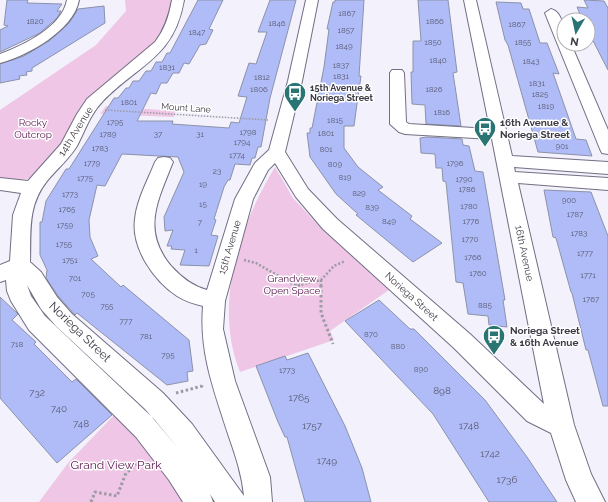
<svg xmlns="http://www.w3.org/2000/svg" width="608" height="502" font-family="Raleway,sans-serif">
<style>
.green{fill:#efc6e5}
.building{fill:#afbcf7;stroke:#8c92a9}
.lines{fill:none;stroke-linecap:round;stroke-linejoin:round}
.minor-casing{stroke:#726e84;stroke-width:2}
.path-far2{stroke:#9c9aa4;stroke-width:1.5;stroke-dasharray:1.5 1.5;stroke-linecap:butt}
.path-far1{stroke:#9c9aa4;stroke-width:2.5;stroke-dasharray:2 2;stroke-linecap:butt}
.path{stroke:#9c9aa4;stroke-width:3;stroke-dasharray:2.5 2.5;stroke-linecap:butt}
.minor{fill:#fff;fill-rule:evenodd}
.labels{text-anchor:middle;stroke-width:3;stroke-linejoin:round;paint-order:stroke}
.number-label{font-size:8px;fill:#5a5b72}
.far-poi-label{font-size:9px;font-weight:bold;fill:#3d3b45;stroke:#fff;text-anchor:start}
.far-street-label{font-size:9px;fill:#3d3b45;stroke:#fff}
.park-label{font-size:10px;fill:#59184f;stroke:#fff}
.poi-label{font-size:10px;font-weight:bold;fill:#3d3b45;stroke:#fff;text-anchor:start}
.street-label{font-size:10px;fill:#3d3b45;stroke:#fff}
.near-number-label{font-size:10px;fill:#5a5b72}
.near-street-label{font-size:12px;fill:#3d3b45;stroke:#fff}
.near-park-label{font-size:12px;fill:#59184f;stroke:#fff}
</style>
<rect width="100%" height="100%" fill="#f3f1fb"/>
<!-- green -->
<g class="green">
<path d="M125,0H174L163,35L66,139L35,176C24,181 12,181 0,180V110L96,45L126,11Z"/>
<polygon points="106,106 175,111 174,117 100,114"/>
<path d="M275,167L293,198L322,229L389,290L330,331L334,340L240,372C213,305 239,226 275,167Z"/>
<polygon points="117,412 186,502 39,502 68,463"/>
</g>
<!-- building -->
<g class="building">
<polygon points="7,0 28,0 27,3 62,4 57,11 61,11 57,18 40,33 0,52 0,30 8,26 4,25"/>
<polygon points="198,0 223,0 209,29 213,30 206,44 200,45 189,64 184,63 179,73 173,73 167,83 161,83 156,94 151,93 137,121 173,121 172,124 229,128 231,122 239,123 247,97 238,96 249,63 256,64 267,32 258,32 270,0 296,0 270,98 261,147 258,147 255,158 252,158 250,165 235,164 230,180 228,180 224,187 214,219 216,220 211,235 218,236 209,266 180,265 185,250 171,249 172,246 167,246 173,230 165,231 164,217 184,172 178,157 122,154 105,186 97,185 89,220 90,237 98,256 91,259 121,287 123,285 189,340 193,371 187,372 188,381 167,385 77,313 75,315 58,296 46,278 47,270 40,255 40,222 42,222 46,201 66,169 69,169 114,98 118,98 126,88 129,88 133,81 139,81 146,71 151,71 156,62 162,62 167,53 170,53"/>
<polygon points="335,0 364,0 359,76 361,76 356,111 354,126 344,126 344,148 358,167 383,187 378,190 412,216 410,219 442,243 413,262 356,215 358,214 336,194 310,157 307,133 310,133 310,128 312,128 324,67 329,29 327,29 333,2 335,2"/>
<polygon points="418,0 448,0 457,72 453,73 461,126 426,124 425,105 412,104 411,72 413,72 413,41 421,41"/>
<polygon points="584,0 604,1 608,8 608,70 588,31 588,20 583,20 580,14 577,7 588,8"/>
<polygon points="496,2 521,3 523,9 529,9 540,43 547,43 559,74 553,73 576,139 586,140 592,156 538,152 508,45 505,40"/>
<polygon points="104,6 105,23 32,68 32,71 26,72 27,75 19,76 20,79 0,83 0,64 24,56 49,41 69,23 78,9"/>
<polygon points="427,137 462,139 463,145 469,146 475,171 483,172 505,300 503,300 507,327 489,325 488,316 468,314 463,283 456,282 446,182 443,181 442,168 436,168 435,154 421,153 420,138"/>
<polygon points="544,190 591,192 608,236 608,406 603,406 588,350 586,350 572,293 571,292 556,238 553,237"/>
<polygon points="0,297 18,314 12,320 36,342 34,344 72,382 76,379 112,415 57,463 0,398"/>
<polygon points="379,300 410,329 414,329 485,400 527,457 557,502 489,502 433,414 345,321"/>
<polygon points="308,353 345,426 362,468 371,502 305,502 287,437 285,437 278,422 256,366 285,356 287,360"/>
</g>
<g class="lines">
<!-- minor casing -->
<g class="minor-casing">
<g id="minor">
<path d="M67,0H79C74,30 27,56 0,63V54C24,45 62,27 67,0Z"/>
<path d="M172,0H184C174,58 139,64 103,101C90,114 85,131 77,146C69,159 57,169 47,181C27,206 31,233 30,262L41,272L57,297L72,314L163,393L192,424L244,496C242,475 236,457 229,437C215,393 199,354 203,306C194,304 185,301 177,296C154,281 131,248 135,219C137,199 148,180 155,162L158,158L164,157L170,158L173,162C158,200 141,230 171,266C181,277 192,286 207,290L235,199L255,163L269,150L288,81L306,0H318L302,81L285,152L308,189L337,219L470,334L544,404L492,139L405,134L399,132L390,124V73L392,70H402L404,73L406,122L409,124L490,129L464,0H476L512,156L608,162V174L514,167L515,172L608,178V190L518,183L574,425L591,474L605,502H576L566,480L551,433L527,421L454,348L323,229L296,197L275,163L268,170L253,199L225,301L223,329L235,381L270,477L272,502H215L210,494L213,502H183L169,480L136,437L29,330L11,301L7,291L6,280L0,282V265L10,261L13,215L21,193L0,190V178L28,181L61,144L77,114L87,99L155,42C165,29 169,16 172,0ZM27,285L41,309L56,326L145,409L178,448L154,419L45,316L31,296Z"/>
<path d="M551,9C564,12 564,33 564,44H571L608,130V154L602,153L600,149L545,13Z"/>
</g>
</g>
<!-- path-far2 -->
<polyline class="path-far2" points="105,110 268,120"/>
<!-- path-far1 -->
<g class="path-far1">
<polyline points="244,260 256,263 296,286 321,280 334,266 345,261"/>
<polyline points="321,280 321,286"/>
</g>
<!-- path -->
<g class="path">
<polyline points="294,285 300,285"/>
<polyline points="321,285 321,313 333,344"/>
<polyline points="176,393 202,386 202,384"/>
<polyline points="91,502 95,492 117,496 126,473 143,459"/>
</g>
<!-- minor -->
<use href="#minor" class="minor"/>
</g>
<!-- icons -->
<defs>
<g id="bus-pin" transform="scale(1.15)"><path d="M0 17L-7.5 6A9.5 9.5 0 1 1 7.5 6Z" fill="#2a7474" stroke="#fff"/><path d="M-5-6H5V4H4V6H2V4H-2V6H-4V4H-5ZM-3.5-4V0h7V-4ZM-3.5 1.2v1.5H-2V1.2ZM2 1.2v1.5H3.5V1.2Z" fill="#fff"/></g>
</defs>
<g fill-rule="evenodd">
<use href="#bus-pin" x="295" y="93"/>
<use href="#bus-pin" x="485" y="128"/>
<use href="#bus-pin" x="494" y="336"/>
</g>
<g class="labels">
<!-- number labels -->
<g class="number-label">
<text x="347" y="16">1867</text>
<text x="35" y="24">1820</text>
<text x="435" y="24">1866</text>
<text x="277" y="26">1846</text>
<text x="517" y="27">1867</text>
<text x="346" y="33">1857</text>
<text x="197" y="35">1847</text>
<text x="433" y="45">1850</text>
<text x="523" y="45">1855</text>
<text x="344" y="49">1849</text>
<text x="438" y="63">1840</text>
<text x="531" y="64">1843</text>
<text x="341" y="68">1837</text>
<text x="167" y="70">1831</text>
<text x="341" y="79">1831</text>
<text x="262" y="80">1812</text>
<text x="537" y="86">1831</text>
<text x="259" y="92">1806</text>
<text x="434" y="92">1826</text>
<text x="540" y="97">1825</text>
<text x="129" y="105">1801</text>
<text x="546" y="109">1819</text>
<text x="442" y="115">1816</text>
<text x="335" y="123">1815</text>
<text x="115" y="125">1795</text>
<text x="248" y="135">1798</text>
<text x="326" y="136">1801</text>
<text x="108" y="137">1789</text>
<text x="158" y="137">37</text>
<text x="200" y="137">31</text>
<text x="242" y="145">1794</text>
<text x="562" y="149">901</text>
<text x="100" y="151">1783</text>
<text x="326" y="152">801</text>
<text x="237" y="158">1774</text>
<text x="92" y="166">1779</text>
<text x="455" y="166">1796</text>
<text x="335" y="167">809</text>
<text x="217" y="174">23</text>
<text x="345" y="180">819</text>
<text x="85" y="181">1775</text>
<text x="464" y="182">1790</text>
<text x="203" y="187">19</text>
<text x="467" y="192">1786</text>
<text x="359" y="196">829</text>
<text x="70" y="197">1773</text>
<text x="569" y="203">900</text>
<text x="203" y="207">15</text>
<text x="469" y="209">1780</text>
<text x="372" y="210">839</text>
<text x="67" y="212">1765</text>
<text x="575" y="217">1787</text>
<text x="389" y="224">849</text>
<text x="471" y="224">1776</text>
<text x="200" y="225">7</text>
<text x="65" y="228">1759</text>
<text x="579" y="236">1783</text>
<text x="470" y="242">1770</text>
<text x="64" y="247">1755</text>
<text x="196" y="253">1</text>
<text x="585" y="256">1777</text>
<text x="473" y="260">1766</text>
<text x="70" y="263">1751</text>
<text x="478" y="276">1760</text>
<text x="588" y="278">1771</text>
<text x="75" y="281">701</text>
<text x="88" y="297">705</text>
<text x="591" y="302">1767</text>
<text x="485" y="308">885</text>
<text x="107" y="309">755</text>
<text x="126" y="324">777</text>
<text x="371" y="337">870</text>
<text x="146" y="339">781</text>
<text x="17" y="347">718</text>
<text x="398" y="349">880</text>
<text x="168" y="358">795</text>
<text x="421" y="372">890</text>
<text x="287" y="373">1773</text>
</g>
<!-- far-poi labels -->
<g class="far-poi-label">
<text x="310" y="91">15th Avenue &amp;<tspan x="310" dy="10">Noriega Street</tspan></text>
</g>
<!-- far-street labels -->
<g class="far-street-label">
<text transform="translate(186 108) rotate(4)" y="3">Mount Lane</text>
</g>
<!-- park labels -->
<g class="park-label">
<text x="33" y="126">Rocky<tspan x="33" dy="12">Outcrop</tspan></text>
<text x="292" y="282">Grandview<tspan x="292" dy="12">Open Space</tspan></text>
</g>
<!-- poi labels -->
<g class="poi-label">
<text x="500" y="126">16th Avenue &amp;<tspan x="500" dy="12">Noriega Street</tspan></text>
<text x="510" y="334">Noriega Street<tspan x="510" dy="12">&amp; 16th Avenue</tspan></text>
</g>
<!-- street labels -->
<g class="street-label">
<text transform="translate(75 131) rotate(-58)" y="4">14th Avenue</text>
<text transform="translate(229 247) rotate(-73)" y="4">15th Avenue</text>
<text transform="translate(525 253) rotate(78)" y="4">16th Avenue</text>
<text transform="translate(412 296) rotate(42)" y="4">Noriega Street</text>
</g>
<!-- near-number labels -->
<g class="near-number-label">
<text x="442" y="394">898</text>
<text x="37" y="396">732</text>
<text x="299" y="401">1765</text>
<text x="59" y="412">740</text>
<text x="81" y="427">748</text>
<text x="312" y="429">1757</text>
<text x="469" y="429">1748</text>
<text x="490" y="457">1742</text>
<text x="327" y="464">1749</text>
<text x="507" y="483">1736</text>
</g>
<!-- near-street labels -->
<g class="near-street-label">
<text transform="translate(80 332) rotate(44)" y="4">Noriega Street</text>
</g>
<!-- near-park labels -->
<g class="near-park-label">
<text x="116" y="469">Grand View Park</text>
</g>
</g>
<!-- north arrow -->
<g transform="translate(576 32) rotate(189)"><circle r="19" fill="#ffffff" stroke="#b1b1b5"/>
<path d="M0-3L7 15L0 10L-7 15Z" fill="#2a7474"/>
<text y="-6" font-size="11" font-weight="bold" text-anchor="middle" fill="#3d3b45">N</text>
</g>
</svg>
